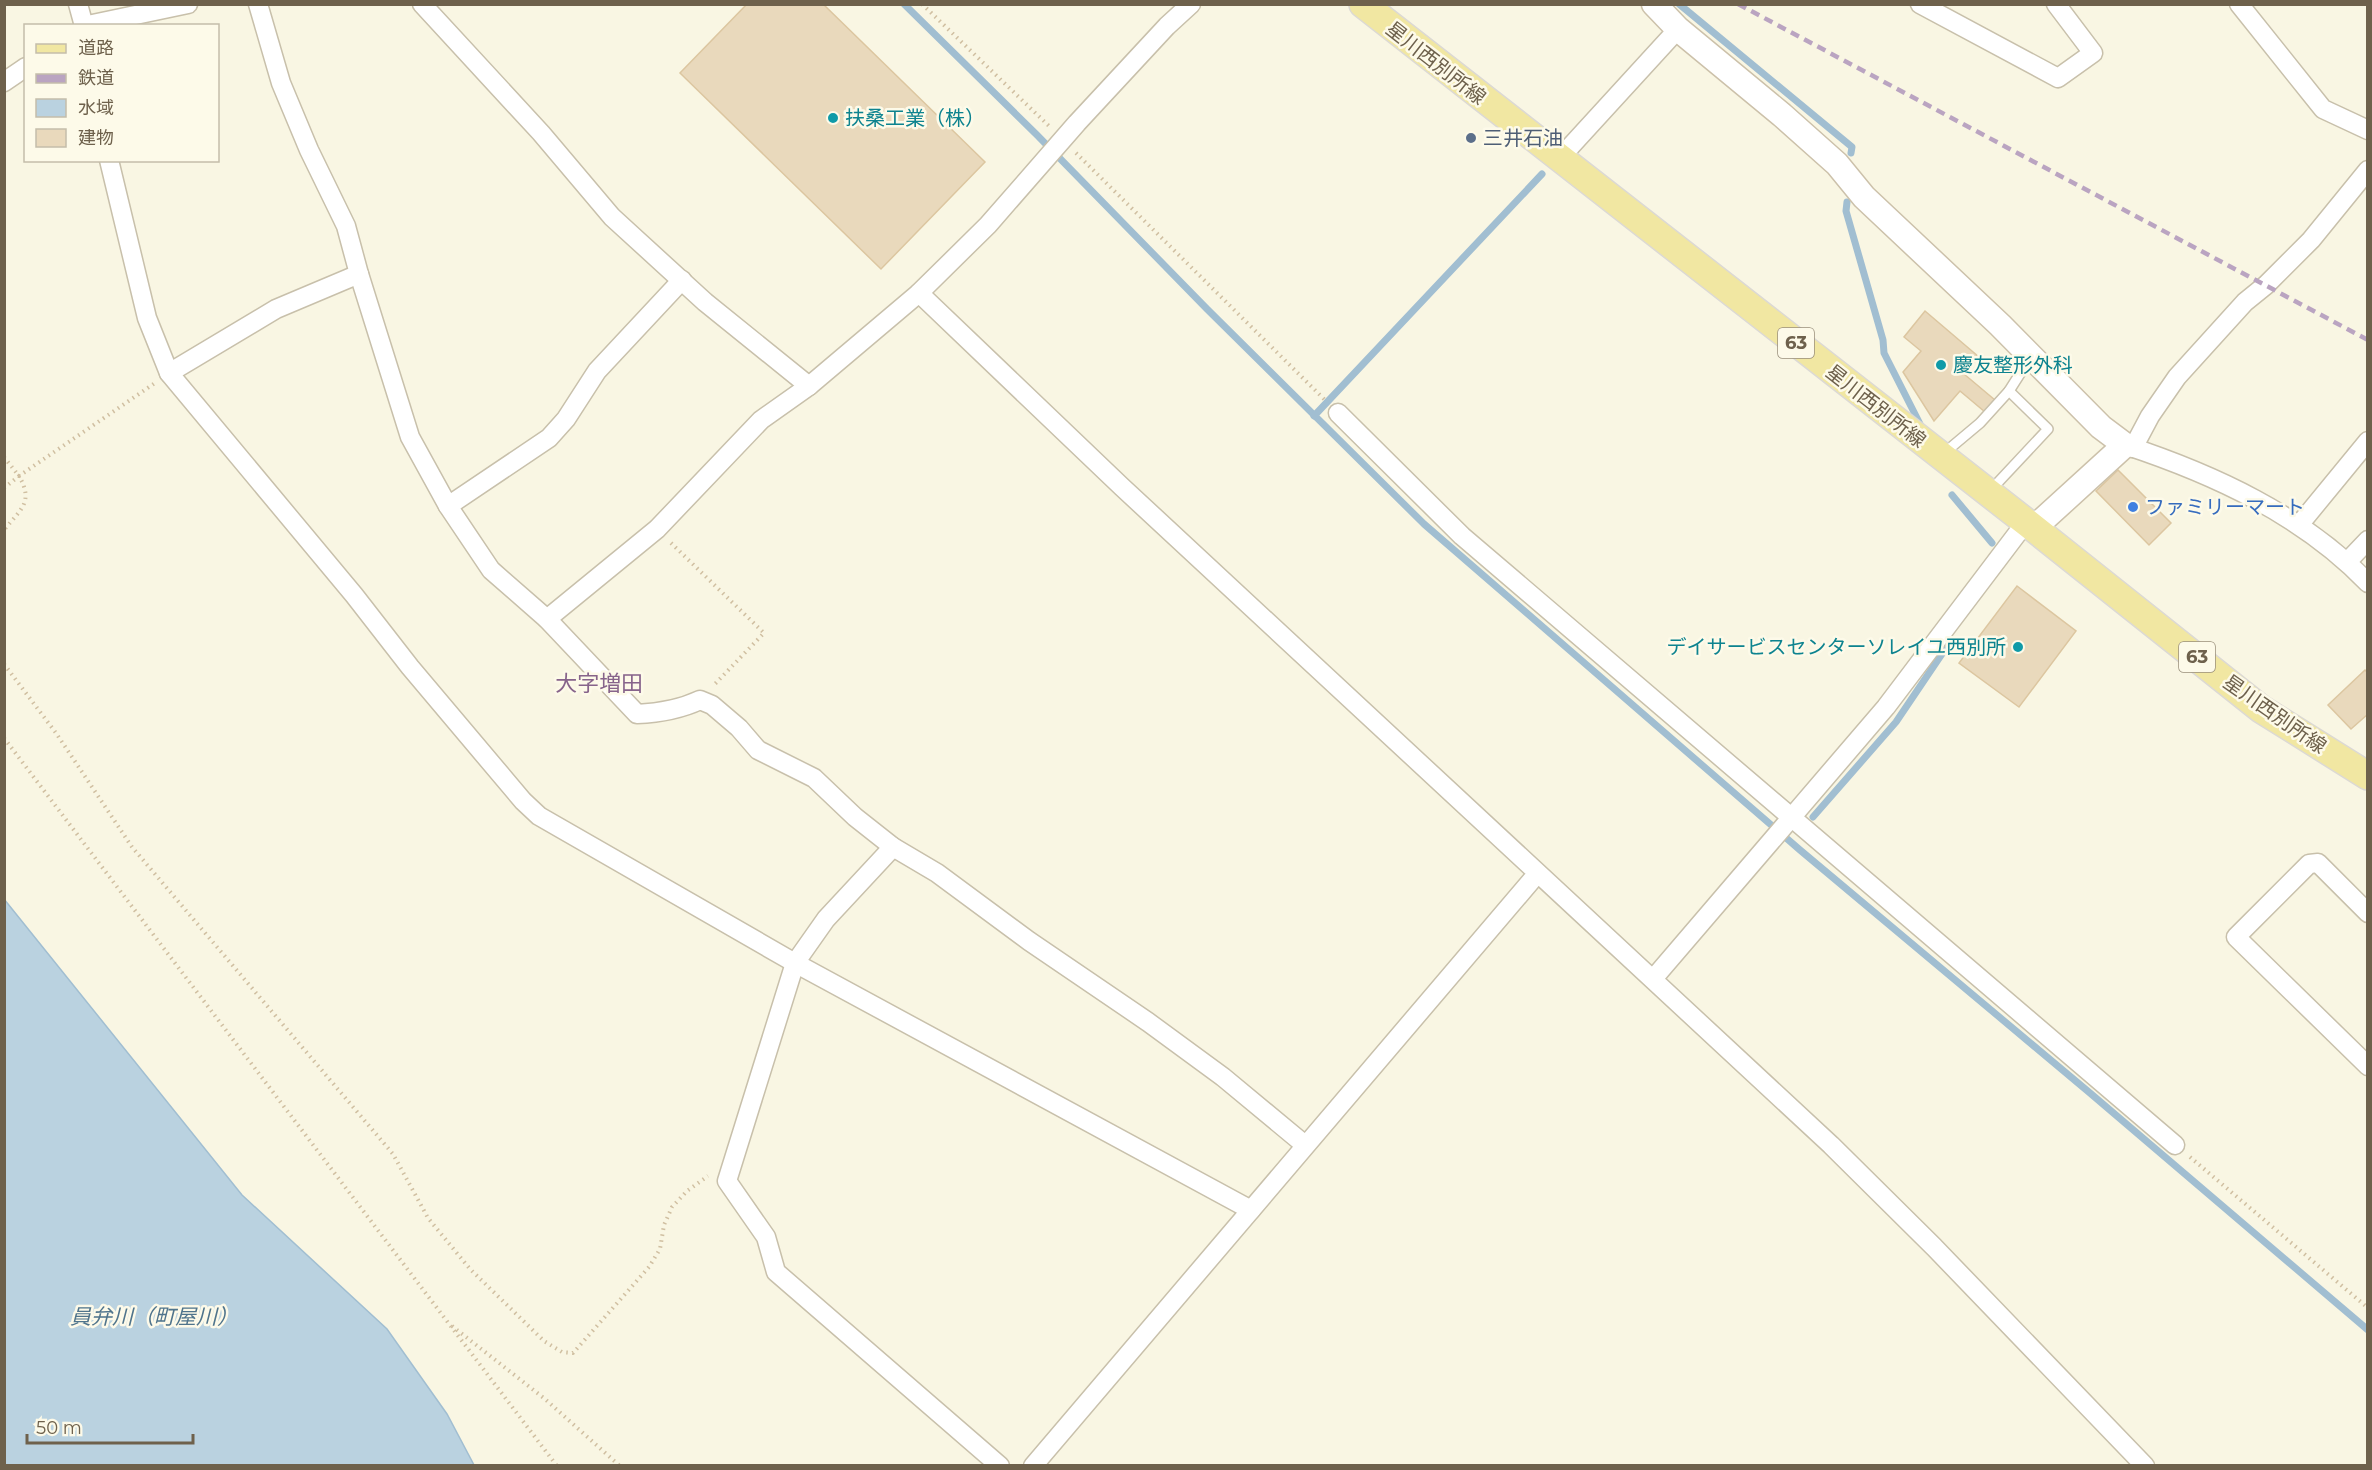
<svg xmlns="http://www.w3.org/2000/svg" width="2372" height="1470" font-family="Montserrat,'Noto Sans JP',sans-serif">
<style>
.water{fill:#bad2e0;stroke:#a1bed1;stroke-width:1.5}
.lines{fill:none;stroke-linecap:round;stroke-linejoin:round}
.stream{stroke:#a1bed1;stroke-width:7}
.building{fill:#e9d9bc;stroke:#dcc6a0;stroke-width:1.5}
.lane-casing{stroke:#c8c0ab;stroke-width:12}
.street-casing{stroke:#c8c0ab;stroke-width:21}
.secondary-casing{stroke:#ccc1aa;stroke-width:27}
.primary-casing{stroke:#dcd9d4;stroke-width:30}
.path{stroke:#d0bfa1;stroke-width:4;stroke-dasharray:1.5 4.5;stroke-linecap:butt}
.lane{stroke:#fff;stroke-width:9}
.street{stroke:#fff;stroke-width:18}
.secondary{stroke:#fff;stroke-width:24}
.primary{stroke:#f1e7a2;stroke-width:27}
.rail{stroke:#baa4c1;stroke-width:4.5;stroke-dasharray:9 6;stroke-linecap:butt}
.culture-dot{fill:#0f9aa8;stroke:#fdfae9;stroke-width:2}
.service-dot{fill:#5c6f8a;stroke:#fdfae9;stroke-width:2}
.shop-dot{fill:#3f7fe0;stroke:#fdfae9;stroke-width:2}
.labels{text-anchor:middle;stroke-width:5;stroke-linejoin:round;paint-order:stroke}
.shield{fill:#fdfae9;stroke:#998f7b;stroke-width:1.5}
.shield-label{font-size:18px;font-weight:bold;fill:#6e614c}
.street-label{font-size:20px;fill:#6e614c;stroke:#fdfae9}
.culture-label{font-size:20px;fill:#0d838f;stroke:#fdfae9;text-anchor:start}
.service-label{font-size:20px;fill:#4e5e75;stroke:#fdfae9;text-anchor:start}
.shop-label{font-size:20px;fill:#366cbe;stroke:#fdfae9;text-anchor:start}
.water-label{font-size:21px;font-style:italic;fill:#4f748c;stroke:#fdfae9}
.quarter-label{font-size:22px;fill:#87648b;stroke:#fdfae9}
</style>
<rect width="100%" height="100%" fill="#f9f6e3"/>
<!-- water -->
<polygon class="water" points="4,899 242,1195 387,1329 447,1414 474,1465 5,1465"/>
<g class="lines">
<!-- stream -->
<g class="stream">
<polyline points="904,4 1037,135 1207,309 1424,524 1800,850 2090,1093 2368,1330"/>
<polyline points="1679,4 1852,147 1851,153"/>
<polyline points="1847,202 1846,211 1883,340 1884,353 1920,424"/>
<polyline points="1314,416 1542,174"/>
<polyline points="1952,495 1992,543"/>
<polyline points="1813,817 1896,722 1950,642"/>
</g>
</g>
<!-- building -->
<g class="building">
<polygon points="747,4 823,4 985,162 881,269 680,73"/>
<polygon points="1925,311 1979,357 1964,374 1995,400 1985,412 1960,391 1934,421 1903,372 1921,351 1904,337"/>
<polygon points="2118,470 2171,523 2149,545 2096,491"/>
<polygon points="2017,586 2076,631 2019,707 1959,663"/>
<polygon points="2365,670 2368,673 2368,714 2351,729 2328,705"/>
</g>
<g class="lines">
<!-- lane casing -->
<g class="lane-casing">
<g id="lane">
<polyline points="2009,391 2030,358"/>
<polyline points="1943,454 1980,423 2009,391 2048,429 1989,492"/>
</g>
</g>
<!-- street casing -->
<g class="street-casing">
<g id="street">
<polyline points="78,4 84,26"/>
<path d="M258,4L281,83L309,150L346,226L359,274L410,437L448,506L491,570L547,619L637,714C659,713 681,709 700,700L712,705L739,728L758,750L814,778L855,817L893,847L937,873L1029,941L1148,1022L1223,1077L1305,1145"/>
<polyline points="422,4 541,133 612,217 705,302 809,386"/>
<polyline points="1920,4 2058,78 2093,53 2056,4"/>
<polyline points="2239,4 2323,109 2368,130"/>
<polyline points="83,26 188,4"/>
<polyline points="4,82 26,67"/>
<polyline points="1559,159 1678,29"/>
<polyline points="109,160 147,318 169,373 354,595 410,667 523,801 539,816 795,963 1251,1210"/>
<polyline points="919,293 1122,487 1831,1145 1934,1247 2145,1466"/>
<polyline points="169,373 276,309 359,274"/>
<polyline points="1338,413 1462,536 2175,1145"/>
<path d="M2125,445C2213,474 2303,515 2368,583"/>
<polyline points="2133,448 2150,416 2177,377 2245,302 2266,285 2311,240 2368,170"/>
<polyline points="448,506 549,438 566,419 597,371 682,280"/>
<polyline points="2299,525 2368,441"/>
<polyline points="2347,562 2368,540"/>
<polyline points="547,619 657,529 761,420 809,386 919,293 988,225 1077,123 1167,26 1191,4"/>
<polyline points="893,847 826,919 795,963 727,1181 766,1237 776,1272 1000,1466"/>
<polyline points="2368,913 2318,863 2309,864 2236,937 2368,1066"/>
<polyline points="1653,979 1886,707 2026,522"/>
<polyline points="1033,1466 1537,874"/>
</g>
</g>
<!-- secondary casing -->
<g class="secondary-casing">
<polyline id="secondary" points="1654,4 1678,29 1782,115 1837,164 1864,197 2000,325 2101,427 2125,445 2034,528"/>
</g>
<!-- primary casing -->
<g class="primary-casing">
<polyline id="primary" points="1363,4 2026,522 2261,709 2368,776"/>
</g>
<!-- path -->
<g class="path">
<polyline points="922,4 1049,126"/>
<polyline points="1076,153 1326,401"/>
<polyline points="4,457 19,476 155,383"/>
<path d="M4,488L19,476C34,502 21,509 4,530"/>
<polyline points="671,543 764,633 713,686"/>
<polyline points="4,664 56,733 132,847 393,1154 428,1218 470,1269 544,1341 562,1352 573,1353 649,1267 660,1249 664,1225 672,1207 687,1191 708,1176"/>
<polyline points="4,738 557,1466"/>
<polyline points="2190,1157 2368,1308"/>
<polyline points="452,1326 545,1399 620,1466"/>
</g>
<!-- lane -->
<use href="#lane" class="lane"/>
<!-- street -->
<use href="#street" class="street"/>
<!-- secondary -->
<use href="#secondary" class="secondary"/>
<!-- primary -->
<use href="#primary" class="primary"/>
<!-- rail -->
<polyline class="rail" points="1738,4 2368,340"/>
</g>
<!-- markers -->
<g class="culture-dot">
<circle cx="833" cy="118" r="6"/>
<circle cx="1941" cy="365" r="6"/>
<circle cx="2018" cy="647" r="6"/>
</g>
<circle class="service-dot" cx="1471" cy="138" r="6"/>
<circle class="shop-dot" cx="2133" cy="507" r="6"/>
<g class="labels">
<!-- shield labels -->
<g class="shield">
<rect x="1778" y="328" width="36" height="30" rx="4.5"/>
<rect x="2179" y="642" width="36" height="30" rx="4.5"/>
</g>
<g class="shield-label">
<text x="1796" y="349">63</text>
<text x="2197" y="663">63</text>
</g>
<!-- street labels -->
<g class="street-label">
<text transform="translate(1436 63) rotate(38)" y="7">星川西別所線</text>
<text transform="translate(1876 406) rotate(38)" y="7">星川西別所線</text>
<text transform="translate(2275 714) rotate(35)" y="7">星川西別所線</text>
</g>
<!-- culture labels -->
<g class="culture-label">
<text x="845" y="125">扶桑工業（株）</text>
<text x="1953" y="372">慶友整形外科</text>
<text x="2006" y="654" text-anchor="end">デイサービスセンターソレイユ西別所</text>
</g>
<!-- service labels -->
<g class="service-label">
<text x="1483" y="145">三井石油</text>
</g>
<!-- shop labels -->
<g class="shop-label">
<text x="2145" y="514">ファミリーマート</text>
</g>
<!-- water labels -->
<g class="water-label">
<text x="154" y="1324">員弁川（町屋川）</text>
</g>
<!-- quarter labels -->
<g class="quarter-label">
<text x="599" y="691">大字増田</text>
</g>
</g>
<!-- border -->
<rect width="2372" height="1470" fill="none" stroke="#6e614c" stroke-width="12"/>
<!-- legend -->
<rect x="24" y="24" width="195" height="138" fill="#fdfae9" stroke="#c4bdaa" stroke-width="1.5"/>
<rect x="36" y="44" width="30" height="9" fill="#f1e7a2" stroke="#c4bdaa" stroke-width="1.5"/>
<text x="78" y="54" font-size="18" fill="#6e614c">道路</text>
<rect x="36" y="74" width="30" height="9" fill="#baa4c1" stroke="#c4bdaa" stroke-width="1.5"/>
<text x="78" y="84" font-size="18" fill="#6e614c">鉄道</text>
<rect x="36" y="99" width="30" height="18" fill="#bad2e0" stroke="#c4bdaa" stroke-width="1.5"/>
<text x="78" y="114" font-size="18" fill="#6e614c">水域</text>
<rect x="36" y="129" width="30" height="18" fill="#e9d9bc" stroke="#c4bdaa" stroke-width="1.5"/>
<text x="78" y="144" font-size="18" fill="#6e614c">建物</text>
<!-- scale -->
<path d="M27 1434v9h166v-9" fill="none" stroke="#6e614c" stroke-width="3"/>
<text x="36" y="1434" font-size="18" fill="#6e614c" stroke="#fdfae9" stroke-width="4.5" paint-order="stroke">50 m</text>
</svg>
